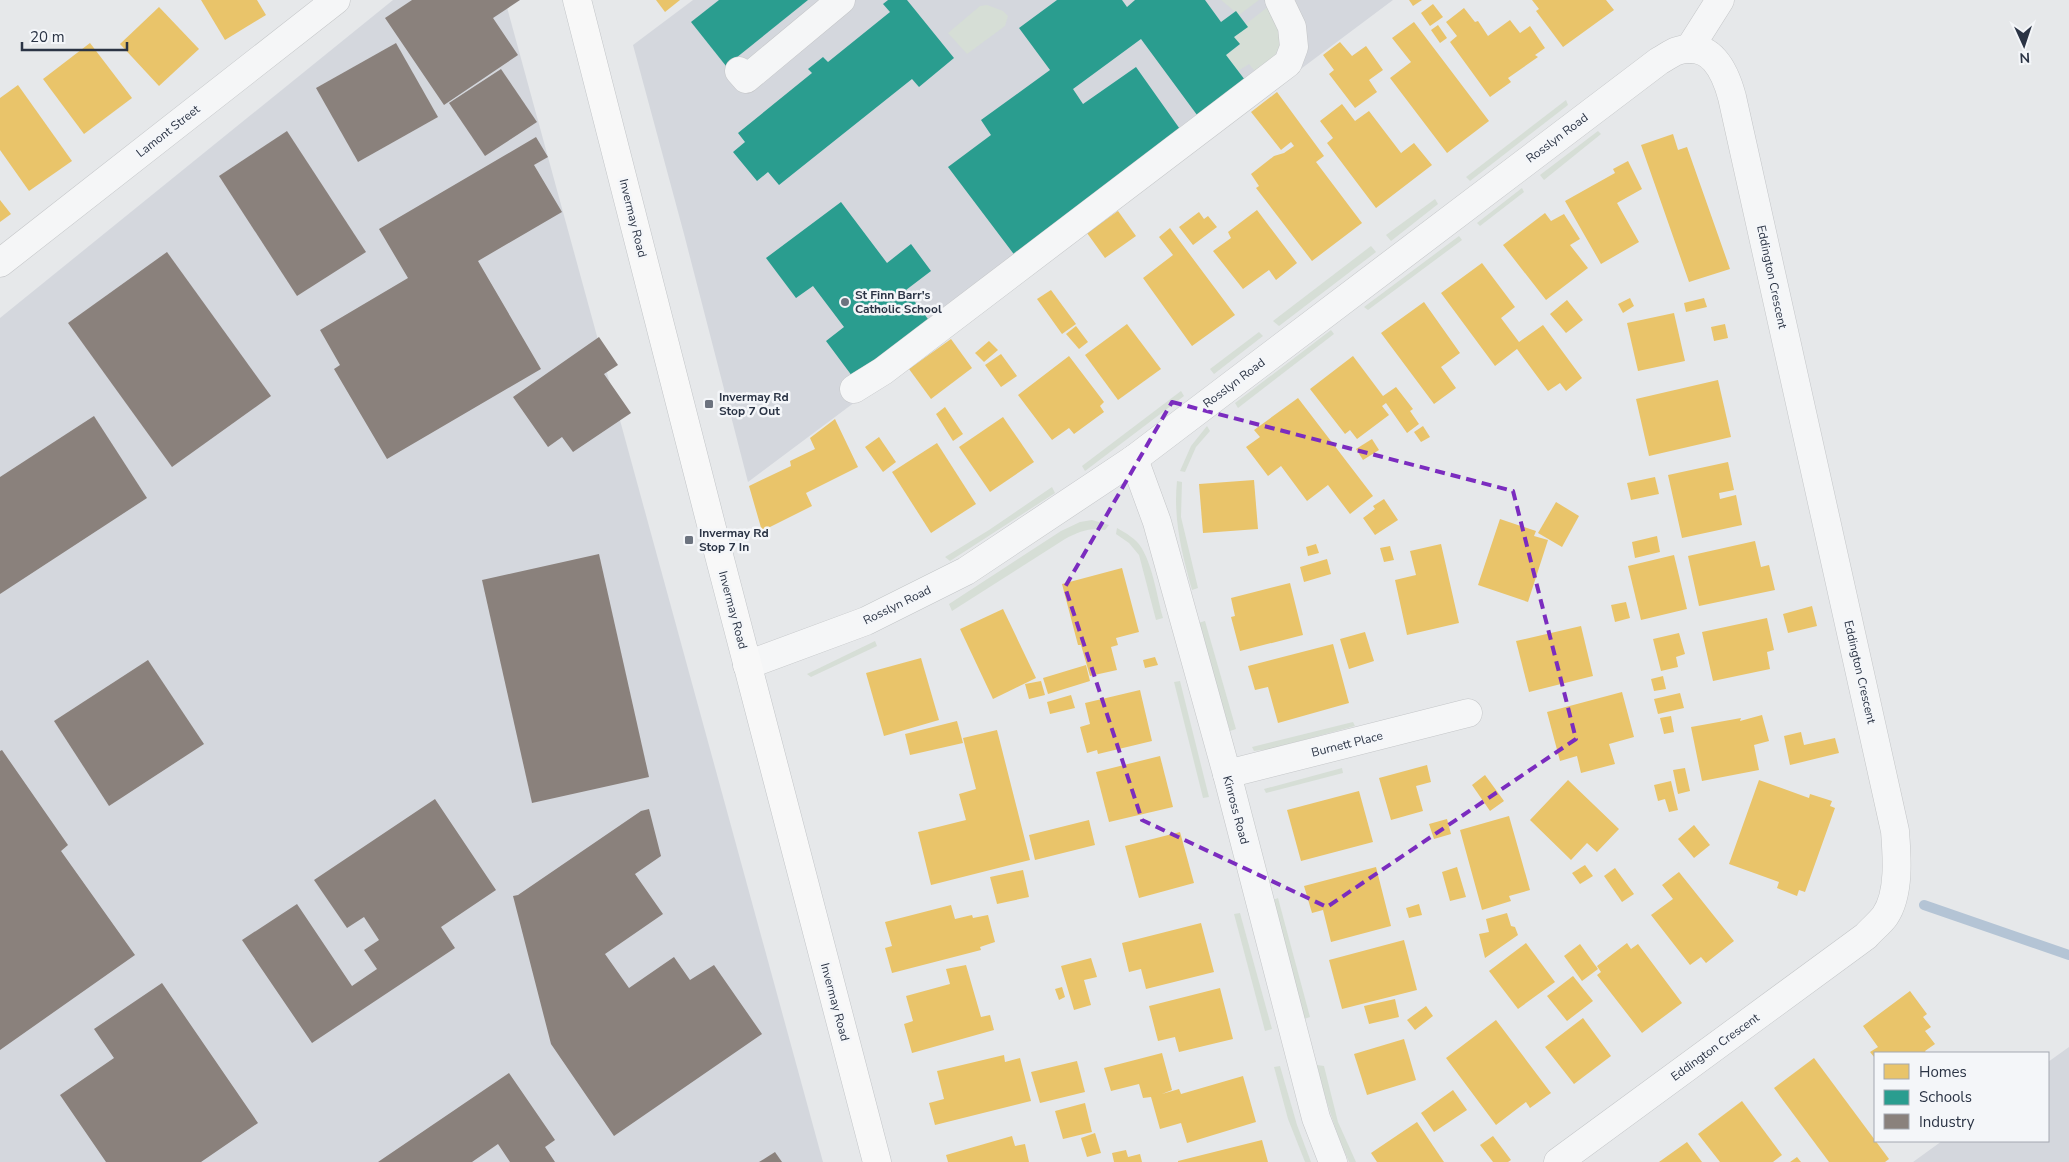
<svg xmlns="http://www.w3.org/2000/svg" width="2069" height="1162" font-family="'Nunito Sans',sans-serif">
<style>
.built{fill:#d4d7dd}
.green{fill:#d6ded6}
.homes{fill:#e9c46a}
.schools{fill:#2a9d8f}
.industry{fill:#8a817c}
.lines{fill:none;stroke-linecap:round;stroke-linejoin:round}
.stream{stroke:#b4c4d5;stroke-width:10}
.minor-casing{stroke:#c4c6c8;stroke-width:29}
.major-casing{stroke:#c2c5c8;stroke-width:29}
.minor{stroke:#f5f6f7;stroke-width:28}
.major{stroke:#f8f8f8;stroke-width:28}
.marked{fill:none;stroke:#7b2cbf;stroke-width:4;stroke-dasharray:10 6;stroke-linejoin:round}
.poi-dot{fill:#6c737f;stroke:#f4f6f9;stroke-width:2}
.labels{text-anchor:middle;stroke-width:5;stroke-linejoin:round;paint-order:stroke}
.street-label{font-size:12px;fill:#2b3445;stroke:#f4f6f9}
.poi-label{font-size:12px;font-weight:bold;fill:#2b3445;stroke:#f4f6f9;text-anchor:start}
</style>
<rect width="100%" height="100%" fill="#e6e8ea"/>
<!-- built -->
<g class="built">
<polygon points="393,0 505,0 823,1162 0,1162 0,318"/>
<polygon points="693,0 1393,0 748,482 684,234 633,45"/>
<polygon points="2069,1047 2069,1162 1913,1162 1942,1141 2048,1141 2048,1062"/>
</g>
<!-- green -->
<g class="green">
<polygon points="1221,0 1259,0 1239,15"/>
<polygon points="987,5 1003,11 1008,16 1005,26 967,54 948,33 980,6"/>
<path d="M1269,6C1284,42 1286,46 1258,75L1249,64L1238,71L1226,55L1240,45L1234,37L1247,27L1246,24Z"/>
<polygon points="1566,100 1568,105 1470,181 1466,177"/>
<polygon points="1598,131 1601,134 1544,180 1540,175"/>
<polygon points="1522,188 1524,192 1480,226 1477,223"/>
<polygon points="1435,199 1438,204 1391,241 1386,235"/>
<polygon points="1459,236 1462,240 1368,310 1364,307"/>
<polygon points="1371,246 1376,252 1279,326 1273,321"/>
<polygon points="1331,330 1334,334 1238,408 1235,403"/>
<polygon points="1259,332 1263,336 1214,374 1210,369"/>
<polygon points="1181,391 1184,396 1085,471 1082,466"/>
<polygon points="1207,426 1210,431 1196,447 1185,472 1180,471 1191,446"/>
<path d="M1177,481L1182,482L1181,517L1198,588L1192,590C1182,554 1173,519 1177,481Z"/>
<polygon points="1052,487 1055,493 950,561 945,557 989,530"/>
<path d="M1092,520L1109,525L1105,530C1090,527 1079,532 1065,539L952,611L949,604L1061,531L1080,522Z"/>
<path d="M1117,528C1126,533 1136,539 1141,547C1153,566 1157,597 1163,618L1156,620L1139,555L1129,543L1116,534Z"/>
<polygon points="1205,621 1236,729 1230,731 1198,623"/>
<polygon points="875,641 877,646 811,677 807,674"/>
<polygon points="1180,681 1209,797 1203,798 1174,682"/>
<polygon points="1353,722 1355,726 1270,749 1254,751 1252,747"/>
<polygon points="1342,768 1343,773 1266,793 1264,789"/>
<polygon points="1278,898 1310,1017 1304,1019 1273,900"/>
<polygon points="1240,913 1272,1029 1265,1031 1234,914"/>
<path d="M1317,1065L1324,1066L1338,1122L1356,1162H1349C1335,1130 1325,1099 1317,1065Z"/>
<polygon points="1280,1066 1297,1125 1311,1162 1305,1162 1288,1119 1274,1067"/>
</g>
<!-- homes -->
<g class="homes">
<polygon points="201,0 257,0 266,15 225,40"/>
<polygon points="656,0 680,0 665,12"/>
<polygon points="1409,0 1422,0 1413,6"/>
<polygon points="1532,0 1606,0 1614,10 1563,47 1536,11 1539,9"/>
<polygon points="1433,4 1443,17 1430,26 1421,13"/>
<polygon points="159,7 199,49 159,86 120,44"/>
<polygon points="1464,8 1475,22 1478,21 1488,36 1510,20 1520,33 1530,26 1545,48 1535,55 1538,57 1508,78 1511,82 1490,97 1450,42 1457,36 1446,22"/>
<polygon points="1414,22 1489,121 1447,153 1390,78 1411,62 1392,38"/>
<polygon points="1438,25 1447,38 1440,43 1431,30"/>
<polygon points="1340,42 1352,56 1366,46 1383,70 1369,80 1377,92 1355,108 1329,74 1334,70 1323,55"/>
<polygon points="90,43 132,98 84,134 43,79"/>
<polygon points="18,85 72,161 29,191 0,150 0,98"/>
<polygon points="1277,92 1324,156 1316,162 1362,223 1312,261 1256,188 1259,186 1251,174 1274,156 1284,153 1294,146 1291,142 1281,150 1251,112"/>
<polygon points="1342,104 1355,121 1369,111 1401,153 1414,143 1432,165 1376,208 1327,143 1333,138 1320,121"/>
<polygon points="1673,134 1678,150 1687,147 1730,269 1689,282 1641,145"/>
<polygon points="1628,161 1642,189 1617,203 1639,242 1601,264 1565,201 1615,173 1613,169"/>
<polygon points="0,200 11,214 0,222"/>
<polygon points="1257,210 1297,263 1276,280 1269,270 1243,289 1213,251 1231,238 1228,232"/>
<polygon points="1118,211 1136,236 1105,258 1087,233"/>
<polygon points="1199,212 1204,219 1208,216 1217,227 1193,245 1179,227"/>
<polygon points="1545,213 1551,221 1564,214 1580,239 1570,245 1588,268 1546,300 1503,245"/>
<polygon points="1170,228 1235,315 1192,346 1143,278 1173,255 1159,237"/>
<polygon points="1482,263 1515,307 1501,318 1519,342 1543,325 1582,378 1566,391 1560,383 1548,391 1517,349 1495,366 1441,293"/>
<polygon points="1051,290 1076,324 1062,334 1037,299"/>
<polygon points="1630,298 1634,306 1623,313 1618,304"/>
<polygon points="1704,298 1707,307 1686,312 1684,303"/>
<polygon points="1567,300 1583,320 1566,333 1550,314"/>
<polygon points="1424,302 1460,353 1441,367 1456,388 1434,404 1381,333"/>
<polygon points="1674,313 1685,361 1638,371 1627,323"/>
<polygon points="1127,324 1161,369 1118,400 1085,355"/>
<polygon points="1725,324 1728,338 1714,341 1711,327"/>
<polygon points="1076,326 1088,342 1079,349 1066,334"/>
<polygon points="951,339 972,368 931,399 909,369"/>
<polygon points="989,341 998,350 984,362 975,353"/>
<polygon points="1001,354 1017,376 1001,387 985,365"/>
<polygon points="1069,356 1104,402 1100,406 1104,412 1074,434 1069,428 1052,440 1018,395"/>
<polygon points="1353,356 1383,396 1396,387 1413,409 1410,411 1419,424 1407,433 1386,403 1382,406 1389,415 1357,439 1350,430 1345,434 1310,389"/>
<polygon points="1718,380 1731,437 1649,456 1636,399"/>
<polygon points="1298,398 1373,496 1350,514 1328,485 1307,501 1281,466 1268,476 1246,447 1260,437 1254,430"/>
<polygon points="945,407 963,434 953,441 936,414"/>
<polygon points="1003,417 1034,462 990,492 959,447"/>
<polygon points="835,419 858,467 806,493 812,506 762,531 749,486 791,466 790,461 815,449 810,438"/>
<polygon points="1423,426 1430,437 1421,442 1414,432"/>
<polygon points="879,437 896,462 883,472 865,447"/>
<polygon points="1372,439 1379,450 1363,460 1356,449"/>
<polygon points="937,443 976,504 931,533 892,472"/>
<polygon points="1728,462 1734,490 1719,493 1720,499 1736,495 1742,525 1682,538 1668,475"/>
<polygon points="1655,477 1659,494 1631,500 1627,483"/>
<polygon points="1254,480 1258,529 1203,533 1199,484"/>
<polygon points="1384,499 1398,520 1375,535 1363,518 1375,509 1373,506"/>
<polygon points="1556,502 1579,516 1562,547 1538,533"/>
<polygon points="1500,519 1536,531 1534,536 1548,540 1528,602 1478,585"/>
<polygon points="1657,536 1660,552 1635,558 1632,542"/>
<polygon points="1755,541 1761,567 1769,565 1775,590 1699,606 1688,556"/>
<polygon points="1316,544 1319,553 1308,556 1306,547"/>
<polygon points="1441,544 1459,623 1407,635 1395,580 1416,575 1410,551"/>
<polygon points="1390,546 1394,560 1384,562 1380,548"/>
<polygon points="1674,555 1687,609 1641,620 1628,566"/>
<polygon points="1327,559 1331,574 1304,582 1300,567"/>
<polygon points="1122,568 1139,632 1116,638 1118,645 1111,647 1117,670 1090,676 1081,645 1078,645 1062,584"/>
<polygon points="1290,583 1303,635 1240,651 1231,617 1235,616 1231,598"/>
<polygon points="1626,602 1630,618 1615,622 1611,605"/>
<polygon points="1812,606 1817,626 1788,633 1783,614"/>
<polygon points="1003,609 1036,678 993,699 960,629"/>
<polygon points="1767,618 1774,650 1767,652 1770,669 1713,681 1702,632"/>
<polygon points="1581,626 1593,676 1529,692 1516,641"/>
<polygon points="1365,632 1374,661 1349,669 1340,639"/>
<polygon points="1679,633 1685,654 1676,657 1678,667 1661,671 1653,639"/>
<polygon points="1333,644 1349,703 1278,723 1268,687 1255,690 1248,666"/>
<polygon points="1155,657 1158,665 1145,668 1143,660"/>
<polygon points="921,658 939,720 884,736 866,673"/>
<polygon points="1086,665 1090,681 1048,694 1043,678"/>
<polygon points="1663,676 1666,689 1654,691 1651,679"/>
<polygon points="1041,681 1045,695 1029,699 1025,684"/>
<polygon points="1140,690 1152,741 1098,754 1097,750 1087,753 1080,727 1090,724 1085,703"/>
<polygon points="1622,692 1634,737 1609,744 1615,764 1581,773 1577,756 1560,761 1547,712"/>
<polygon points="1680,693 1684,708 1658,714 1654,699"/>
<polygon points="1071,695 1075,708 1050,714 1047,702"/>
<polygon points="1762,715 1769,741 1754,745 1759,770 1702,781 1691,727 1741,718 1740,721"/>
<polygon points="1671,716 1674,732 1664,734 1660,718"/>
<polygon points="957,721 963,743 910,755 905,734"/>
<polygon points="997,730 1030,860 931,885 918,832 966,820 959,794 976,789 963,738"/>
<polygon points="1801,732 1804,745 1835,738 1839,753 1790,765 1784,736"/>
<polygon points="1160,756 1173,807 1109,822 1096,772"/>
<polygon points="1427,765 1431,782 1416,786 1423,811 1391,820 1379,778"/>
<polygon points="1685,768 1690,791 1678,794 1673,770"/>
<polygon points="1485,775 1504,801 1490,811 1472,785"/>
<polygon points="1568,780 1619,829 1597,852 1587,843 1571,860 1530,820"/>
<polygon points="1759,780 1809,798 1810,794 1832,801 1830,806 1835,808 1805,892 1799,890 1797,896 1777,888 1779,882 1729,864"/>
<polygon points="1671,781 1678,810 1669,812 1665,799 1658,801 1654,785"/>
<polygon points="1359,791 1373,842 1301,861 1287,810"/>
<polygon points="1509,816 1530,890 1509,896 1511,901 1482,910 1460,830"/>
<polygon points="1447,819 1451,834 1434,839 1429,824"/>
<polygon points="1089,820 1095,845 1035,860 1029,835"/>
<polygon points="1694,825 1710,845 1694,858 1678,839"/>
<polygon points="1180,832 1194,883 1139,898 1125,846"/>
<polygon points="1585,865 1593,876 1580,884 1572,873"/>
<polygon points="1376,867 1391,926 1331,942 1323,910 1312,913 1304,886"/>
<polygon points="1457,867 1466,897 1450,901 1442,872"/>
<polygon points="1615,868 1634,894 1622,902 1604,876"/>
<polygon points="1023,870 1029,897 997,904 990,877"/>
<polygon points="1679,872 1734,941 1706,963 1701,957 1690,965 1651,915 1673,899 1662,885"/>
<polygon points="1419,904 1422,915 1409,918 1406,908"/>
<polygon points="951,905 955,919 972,915 973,918 988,915 995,942 980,947 981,950 892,973 885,948 892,946 885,922"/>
<polygon points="1507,913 1511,926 1515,927 1518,935 1485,958 1479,934 1489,932 1486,919"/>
<polygon points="1201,923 1214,972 1146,989 1141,969 1129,972 1122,943"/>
<polygon points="1404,940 1417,990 1342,1009 1329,960"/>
<polygon points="1526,943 1555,982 1518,1009 1489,971"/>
<polygon points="1627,943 1631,949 1638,944 1682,1003 1642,1033 1597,975 1601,972 1597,966"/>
<polygon points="1580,944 1598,969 1582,981 1564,956"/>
<polygon points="1091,958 1097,977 1084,980 1091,1005 1074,1010 1061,966"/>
<polygon points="966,965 981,1017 990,1015 994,1030 912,1053 904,1024 913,1021 906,996 950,984 946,969"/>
<polygon points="1573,976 1593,1001 1567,1021 1547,996"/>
<polygon points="1062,987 1065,997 1059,1000 1055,989"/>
<polygon points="1220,988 1233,1039 1179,1052 1175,1037 1158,1041 1149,1006"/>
<polygon points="1910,991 1927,1014 1923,1017 1931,1027 1925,1031 1935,1044 1925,1051 1926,1053 1875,1053 1875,1058 1870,1052 1878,1047 1863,1026"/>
<polygon points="1395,999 1399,1017 1369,1024 1364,1006"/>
<polygon points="1426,1006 1433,1016 1415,1030 1407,1020"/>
<polygon points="1583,1018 1611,1056 1574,1084 1545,1047"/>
<polygon points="1496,1020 1551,1093 1530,1108 1526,1102 1496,1125 1446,1058"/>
<polygon points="1404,1039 1416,1080 1367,1095 1354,1054"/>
<polygon points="1162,1053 1172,1090 1162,1094 1179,1089 1181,1094 1243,1076 1256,1122 1187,1143 1181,1123 1160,1129 1151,1097 1143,1098 1139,1084 1111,1091 1104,1068"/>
<polygon points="1004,1055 1005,1062 1020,1058 1031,1101 935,1125 929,1103 944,1099 937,1071"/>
<polygon points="1814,1058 1889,1159 1885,1162 1829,1162 1774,1088"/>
<polygon points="1077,1061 1085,1092 1040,1103 1031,1072"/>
<polygon points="1453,1090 1467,1110 1434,1132 1421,1113"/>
<polygon points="1742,1101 1782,1155 1773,1162 1720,1162 1698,1134"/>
<polygon points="1085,1103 1092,1132 1063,1139 1055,1111"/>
<polygon points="1417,1122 1444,1162 1377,1162 1371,1153"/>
<polygon points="1095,1133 1101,1153 1087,1157 1081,1138"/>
<polygon points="1012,1136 1015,1146 1025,1144 1029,1162 948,1162 946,1155"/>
<polygon points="1493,1136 1511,1160 1508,1162 1493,1162 1480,1145"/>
<polygon points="1262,1140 1268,1162 1178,1162 1178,1161"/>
<polygon points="1687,1142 1702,1162 1659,1162"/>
<polygon points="1126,1150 1128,1157 1140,1154 1142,1162 1114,1162 1112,1153"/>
<polygon points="1797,1157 1801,1162 1790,1162"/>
</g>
<!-- schools -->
<g class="schools">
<polygon points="719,0 808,0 726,66 691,22"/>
<polygon points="888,0 907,0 954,58 919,87 912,79 779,185 768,172 757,181 733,152 745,142 738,133 812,73 808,69 823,57 828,62 890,12 883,4"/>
<polygon points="1057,0 1122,0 1127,7 1135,0 1205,0 1221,22 1236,11 1248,27 1234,37 1240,44 1226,55 1248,84 1200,119 1141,39 1073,89 1083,104 1136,67 1182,132 1016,257 948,167 991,135 981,120 1050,70 1019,28"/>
<polygon points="841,202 887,263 911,244 931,271 906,290 934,327 858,384 826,341 844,327 813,286 796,298 766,258"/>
</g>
<!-- industry -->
<g class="industry">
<polygon points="412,0 520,0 493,18 518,55 444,105 385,18"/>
<polygon points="396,43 438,117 358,162 316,88"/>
<polygon points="501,69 537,122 485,156 449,103"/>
<polygon points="287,131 366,252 297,296 219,176"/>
<polygon points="536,137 548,157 534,165 562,212 478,261 541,369 387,459 334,369 340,365 320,330 408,278 379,229"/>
<polygon points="167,252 271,396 172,467 68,323"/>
<polygon points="599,337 618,365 604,374 631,413 573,452 562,437 548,447 513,397"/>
<polygon points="94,416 147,498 0,594 0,477"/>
<polygon points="599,554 649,777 532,803 482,580"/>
<polygon points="148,660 204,744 109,806 54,721"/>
<polygon points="2,750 68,845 61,851 135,955 0,1050 0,751"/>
<polygon points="435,799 496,890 441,927 455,948 312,1043 242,940 297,904 352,986 377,969 364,950 379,940 364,917 347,928 314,880"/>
<polygon points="649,809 661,856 635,874 663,914 605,954 629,988 674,957 690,980 714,965 762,1034 614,1136 551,1044 513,896 518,895 641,811"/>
<polygon points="162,983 258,1123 201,1162 106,1162 60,1095 114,1058 94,1029"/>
<polygon points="509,1073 555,1140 545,1147 555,1162 510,1162 498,1144 472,1162 378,1162"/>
<polygon points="775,1152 782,1162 759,1162"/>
</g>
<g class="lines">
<!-- stream -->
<polyline class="stream" points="1924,905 2069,955"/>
<!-- minor casing -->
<g class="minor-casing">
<g id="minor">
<polyline points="1689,49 1720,0"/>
<polyline points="739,71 746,79 841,0"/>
<polyline points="0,263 336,0"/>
<polyline points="854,389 883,371 1288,63 1294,47 1292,27 1279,0"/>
<polyline points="1134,459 1157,522 1227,774 1316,1118 1333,1162"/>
<path d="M747,665L866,621L966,571L1134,459L1659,61C1665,58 1671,53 1677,51C1711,40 1725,71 1732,97L1895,831C1897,856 1900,894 1885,916C1880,923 1872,929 1866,936L1558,1162"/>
<polyline points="1227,774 1468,713"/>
</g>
</g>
<!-- major casing -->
<g class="major-casing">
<polyline id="major" points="577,0 715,540 877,1162"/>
</g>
<!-- minor -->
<use href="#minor" class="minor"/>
<!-- major -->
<use href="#major" class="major"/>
</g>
<!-- marked area -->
<path class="marked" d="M1172,402L1513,491L1576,739L1327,907L1142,820L1065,587Z"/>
<!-- markers -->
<g class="poi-dot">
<circle cx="845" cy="302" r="5"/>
<rect x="704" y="399" width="10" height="10" rx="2.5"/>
<rect x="684" y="535" width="10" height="10" rx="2.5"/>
</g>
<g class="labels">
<!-- street labels -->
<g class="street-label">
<text transform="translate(168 131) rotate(-38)" y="4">Lamont Street</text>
<text transform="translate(1557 138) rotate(-37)" y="4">Rosslyn Road</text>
<text transform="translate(633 218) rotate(76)" y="4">Invermay Road</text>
<text transform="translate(1772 277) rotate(78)" y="4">Eddington Crescent</text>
<text transform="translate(1234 383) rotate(-37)" y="4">Rosslyn Road</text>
<text transform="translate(897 605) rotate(-26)" y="4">Rosslyn Road</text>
<text transform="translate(733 610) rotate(75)" y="4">Invermay Road</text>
<text transform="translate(1860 672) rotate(77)" y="4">Eddington Crescent</text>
<text transform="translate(1347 744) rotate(-14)" y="4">Burnett Place</text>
<text transform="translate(1236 810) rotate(75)" y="4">Kinross Road</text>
<text transform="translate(835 1002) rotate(75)" y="4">Invermay Road</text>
<text transform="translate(1715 1047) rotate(-36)" y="4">Eddington Crescent</text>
</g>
<!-- poi labels -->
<g class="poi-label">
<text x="855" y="299">St Finn Barr's<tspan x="855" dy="14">Catholic School</tspan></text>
<text x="719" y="401">Invermay Rd<tspan x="719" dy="14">Stop 7 Out</tspan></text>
<text x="699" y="537">Invermay Rd<tspan x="699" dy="14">Stop 7 In</tspan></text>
</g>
</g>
<!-- legend -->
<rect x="1874" y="1052" width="175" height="90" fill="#f4f6f9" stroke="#a4a8b1"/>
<rect x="1884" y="1064" width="25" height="15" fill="#e9c46a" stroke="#a4a8b1"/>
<text x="1919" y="1077" font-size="15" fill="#2b3445">Homes</text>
<rect x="1884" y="1090" width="25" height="15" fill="#2a9d8f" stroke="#a4a8b1"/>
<text x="1919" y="1102" font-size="15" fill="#2b3445">Schools</text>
<rect x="1884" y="1114" width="25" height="15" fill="#8a817c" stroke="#a4a8b1"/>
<text x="1919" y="1127" font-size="15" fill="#2b3445">Industry</text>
<!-- north arrow -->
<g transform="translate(2024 45) rotate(177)" stroke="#f4f6f9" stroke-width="4" paint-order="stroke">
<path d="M0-4L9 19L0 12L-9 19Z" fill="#2b3445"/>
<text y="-8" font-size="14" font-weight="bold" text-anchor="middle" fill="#2b3445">N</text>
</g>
<!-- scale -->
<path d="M22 42v8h105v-8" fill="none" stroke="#2b3445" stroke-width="2.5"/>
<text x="30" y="42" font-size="15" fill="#2b3445" stroke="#f4f6f9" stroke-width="4" paint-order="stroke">20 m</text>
</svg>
